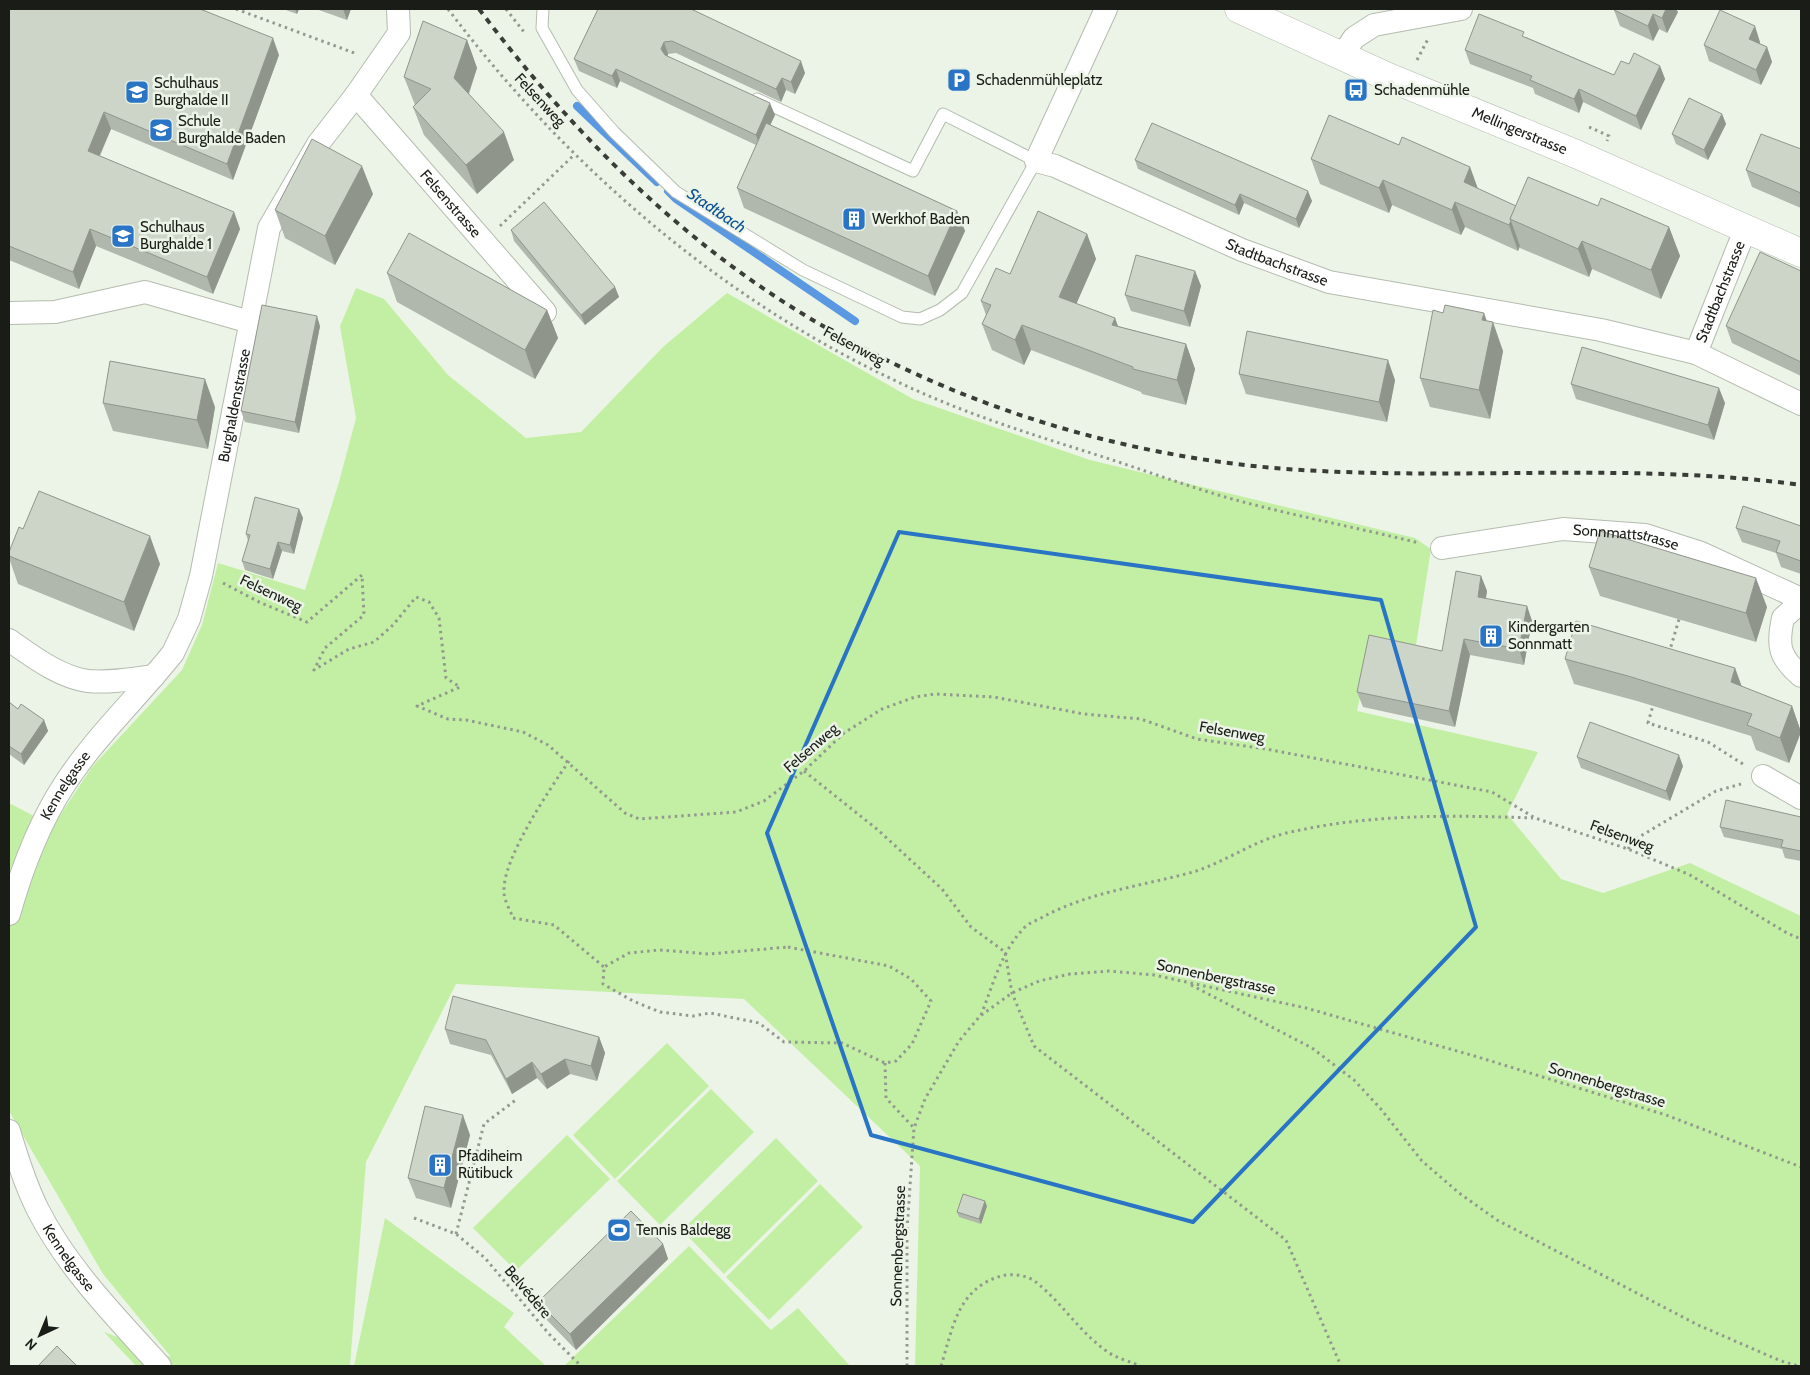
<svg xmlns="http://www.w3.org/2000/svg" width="1810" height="1375" font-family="Cabin,sans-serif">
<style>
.green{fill:#c3efa4}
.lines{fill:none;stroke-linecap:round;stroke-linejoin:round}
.stream{stroke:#5a99e2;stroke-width:8}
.service-casing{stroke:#b4bcaf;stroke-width:13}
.minor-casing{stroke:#b4bcaf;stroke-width:24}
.secondary-casing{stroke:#b4bcaf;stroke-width:29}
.path{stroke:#93998f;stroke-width:3;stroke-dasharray:2.5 4;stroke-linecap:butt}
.service{stroke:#fff;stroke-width:11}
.minor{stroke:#fff;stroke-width:22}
.secondary{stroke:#fff;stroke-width:28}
.rail{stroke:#3a3d37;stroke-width:4;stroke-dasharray:6 6;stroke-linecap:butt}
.wall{fill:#b0b7ac}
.shaded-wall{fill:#90958c}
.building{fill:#cdd5c8;stroke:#90958c}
.marked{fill:none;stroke:#2a74c5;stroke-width:4;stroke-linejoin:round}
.labels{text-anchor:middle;stroke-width:5;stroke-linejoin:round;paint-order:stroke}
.poi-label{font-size:15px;fill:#191c17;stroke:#ecf4e7;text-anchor:start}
.street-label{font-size:15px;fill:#191c17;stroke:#ecf4e7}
.water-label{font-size:16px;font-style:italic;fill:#0e5193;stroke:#ecf4e7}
</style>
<rect width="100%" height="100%" fill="#ecf4e7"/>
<!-- green -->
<g class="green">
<polygon points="356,288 384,299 448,375 526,438 581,432 663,347 727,293 913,399 1090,460 1415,538 1431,549 1416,645 1372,639 1357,711 1538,752 1507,814 1561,879 1603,893 1690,863 1801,916 1801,1366 915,1366 920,1166 744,999 456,984 366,1162 350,1366 136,1366 104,1332 171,1357 103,1274 9,1111 9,803 53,826 92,767 182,670 202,625 218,563 305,590 339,482 356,418 340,326"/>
<polygon points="667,1043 709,1086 615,1179 573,1135"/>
<polygon points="711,1089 754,1132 660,1225 617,1181"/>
<polygon points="567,1135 610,1179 516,1271 473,1228"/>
<polygon points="776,1138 818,1181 724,1274 682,1230"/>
<polygon points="820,1184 863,1227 769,1320 726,1277"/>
<polygon points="385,1218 514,1313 504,1327 546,1366 354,1366"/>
<polygon points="689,1246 771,1330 798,1308 850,1366 564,1366"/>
</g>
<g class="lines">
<!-- stream -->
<g class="stream">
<polyline points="577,106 657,182"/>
<polyline points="668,191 676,199 855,321"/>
</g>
<!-- service casing -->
<g class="service-casing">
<polyline id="service" points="543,9 542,28 577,90 614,132 676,192 803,270 902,317 920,319 940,310 962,293 1036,161 943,114 913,171 757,99"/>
</g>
<!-- minor casing -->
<g class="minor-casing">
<g id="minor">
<path id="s1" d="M1106,9L1036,161L1055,166L1242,250L1329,282L1601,330L1696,353L1801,404"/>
<polyline points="1342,56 1354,38 1374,25 1461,9"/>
<path id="s2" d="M356,95L545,312"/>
<polyline points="9,313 55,312 145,292 250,322"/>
<path id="s3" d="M1696,353L1745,230"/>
<path id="s4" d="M1442,548L1563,529L1645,535L1701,553L1801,599"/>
<path d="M1801,602L1783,618C1777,646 1779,657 1801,676"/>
<path d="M9,640C32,656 59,677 88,681C110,683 133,679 154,676"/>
<polyline points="1763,776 1801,798"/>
<path id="s5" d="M9,914C22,868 38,825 64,785C95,737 138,697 173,653L189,619L201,576L269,228L318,144L356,95L399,33L398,9"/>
<path id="s6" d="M9,1131C17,1158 25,1184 38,1210C68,1269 116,1317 160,1366"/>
</g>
</g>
<!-- secondary casing -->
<g class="secondary-casing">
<g id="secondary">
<path id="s7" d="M1239,9L1388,77L1576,154L1801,253"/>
</g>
</g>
<!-- path -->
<g class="path">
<polyline points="236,9 357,54"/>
<path d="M448,9C565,164 719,298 896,381C960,412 1027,433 1094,454C1138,468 1181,484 1225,497C1289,515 1355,527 1419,543"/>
<polyline points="506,9 524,32"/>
<polyline points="1417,60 1428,39"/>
<polyline points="1589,127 1609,136 1607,141"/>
<polyline points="500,226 575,154"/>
<polyline points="223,583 261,603 307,622 362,575 364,615 325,648 314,670 349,649 374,642 393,625 416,597 429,602 439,618 446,678 460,687 417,706 448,719 466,720 523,732 548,745 625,813 639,819 736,812 764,801 804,771 844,733 882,709 915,697 935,694 994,697 1084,714 1141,719 1197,739 1266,749 1492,792 1535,818 1628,849 1690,875 1787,933 1801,939"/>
<polyline points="1669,653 1680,616"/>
<polyline points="1654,702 1648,723 1708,742 1743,764"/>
<path d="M569,761C550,789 502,859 504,892C504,900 510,910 513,918L554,925L604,967"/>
<polyline points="804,771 878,830 942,889 971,927 1005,952 1012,993 1034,1046 1286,1240 1341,1366"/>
<polyline points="1628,849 1634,840 1716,791 1741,784"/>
<polygon points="788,947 889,966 911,979 931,1001 912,1044 896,1061 885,1063 842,1043 784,1042 759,1023 710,1013 693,1016 660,1012 633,1001 603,984 604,967 629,953 660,950 709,954"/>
<polyline points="1191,985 1312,1048 1354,1080 1380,1108 1422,1161 1459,1193 1497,1220 1698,1325 1781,1361 1799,1366"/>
<path d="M981,1015C993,985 1001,952 1024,928C1029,923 1035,921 1041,918C1088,892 1142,886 1193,872C1226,862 1256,839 1291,832C1370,814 1452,815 1533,818"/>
<polyline points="885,1063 886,1098 914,1128"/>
<polyline points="414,1218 456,1234 485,1258 549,1334 581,1366"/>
<polyline points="456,1234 484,1124 517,1099"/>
<polyline points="907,1366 907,1229 914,1128 925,1099 959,1041 980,1016 1012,993 1039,981 1070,974 1109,971 1154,975 1306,1008 1478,1057 1666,1115 1801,1167"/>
<path d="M941,1366C953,1328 957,1289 1001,1276C1012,1273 1028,1275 1037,1283C1062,1303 1079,1331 1105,1350C1115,1358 1129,1361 1140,1366"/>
</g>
<!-- service -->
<use href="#service" class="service"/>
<!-- minor -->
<use href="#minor" class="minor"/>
<!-- secondary -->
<use href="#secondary" class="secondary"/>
<!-- rail -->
<path class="rail" d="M479,9C543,94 614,172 698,240C872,381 1097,461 1320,471C1480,479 1642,463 1801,485"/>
</g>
<!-- wall -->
<g class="wall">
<polygon points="9,9 279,55 233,180 111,129 100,156 234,212 240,229 213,294 96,246 79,289 9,260"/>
<polygon points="283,9 299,9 297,14"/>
<polygon points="316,9 351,9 347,20"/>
<polygon points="598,9 805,73 795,94 786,90 781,102 676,53 668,54 668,56 775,115 770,125 957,211 965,231 935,296 744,208 737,188 756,145 620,81 617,88 579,71 574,59"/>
<polygon points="1614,10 1678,12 1667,33 1659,29 1653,41 1620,26"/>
<polygon points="1526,37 1614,75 1629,64 1660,66 1665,79 1641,130 1583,102 1579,113 1535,94 1533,88 1470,64 1465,50"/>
<polygon points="467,40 477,68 469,94 514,160 477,194 424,135 413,107 415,105 404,77"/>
<polygon points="1760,42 1759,43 1767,47 1772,62 1761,85 1709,61 1704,45"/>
<polygon points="1722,114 1726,124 1708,160 1676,144 1672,134"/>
<polygon points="1399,145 1470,167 1478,189 1516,206 1598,206 1669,227 1680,256 1661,299 1592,269 1589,277 1520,248 1520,246 1518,251 1465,227 1461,235 1392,205 1389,213 1320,184 1311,159"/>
<polygon points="1801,149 1801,208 1752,187 1746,170"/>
<polygon points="1135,160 1312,201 1299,228 1244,203 1239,215 1138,169"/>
<polygon points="373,194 335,265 285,238 275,210"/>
<polygon points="511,230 615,287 619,297 585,325 514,241"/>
<polygon points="1087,234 1096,259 1076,304 1115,318 1118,326 1186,344 1195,369 1186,405 1142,394 1141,392 1031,350 1024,365 992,350 982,324 986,315 981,301 1010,274"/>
<polygon points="1195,271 1201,286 1190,327 1131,311 1125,295"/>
<polygon points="1801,271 1801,376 1732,343 1726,326"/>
<polygon points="387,273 547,310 558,338 535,379 397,302"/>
<polygon points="1487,321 1503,351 1490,419 1430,407 1420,378"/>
<polygon points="320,326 299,433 245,422 241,411"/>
<polygon points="1239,374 1395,380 1387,422 1246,394"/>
<polygon points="1571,384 1725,403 1714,440 1576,399"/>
<polygon points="103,403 215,407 208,449 113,431"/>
<polygon points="299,509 303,518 294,554 282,551 273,579 245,570 242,561 248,541 246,534"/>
<polygon points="1801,526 1801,574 1781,567 1776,553 1742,542 1736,528"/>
<polygon points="23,529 160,564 134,631 18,584 9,558 9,552"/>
<polygon points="1589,567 1767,607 1756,642 1600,596"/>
<polygon points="1481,576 1487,591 1486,599 1527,606 1532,621 1524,665 1470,655 1455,727 1363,707 1357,692 1442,651"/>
<polygon points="1565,659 1735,668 1742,687 1792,706 1801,732 1789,763 1756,750 1751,736 1637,701 1574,684"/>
<polygon points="9,702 18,709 44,720 48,731 24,765 9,754"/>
<polygon points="1577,757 1683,766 1670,801 1581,768"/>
<polygon points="1801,817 1801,861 1785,858 1782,849 1724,837 1720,827"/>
<polygon points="445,1029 599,1037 605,1053 597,1081 570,1074 547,1089 537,1078 512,1094 491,1055 450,1044"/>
<polygon points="470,1135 451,1208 416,1198 408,1178"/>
<polygon points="987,1206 981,1224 959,1217 957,1212"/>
<polygon points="663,1244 668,1259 576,1350 544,1317 538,1302"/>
</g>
<!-- shaded-wall -->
<g class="shaded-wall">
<polygon points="295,9 299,9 297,14"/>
<polygon points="343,9 351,9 347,20"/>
<polygon points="1666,9 1676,9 1678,12 1667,33 1662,18"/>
<polygon points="1653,14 1659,29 1653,41 1648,26"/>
<polygon points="1755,26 1760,42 1755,54 1749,39"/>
<polygon points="273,38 279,55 233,180 227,164"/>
<polygon points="467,40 477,68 464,107 454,78"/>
<polygon points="664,42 668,54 666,61 661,49"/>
<polygon points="1767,47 1772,62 1761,85 1756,70"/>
<polygon points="801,61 805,73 795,94 791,82"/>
<polygon points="1660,66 1665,79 1641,130 1636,116"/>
<polygon points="616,69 620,81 617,88 612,76"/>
<polygon points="782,78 786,90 781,102 776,89"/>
<polygon points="1579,89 1583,102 1579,113 1574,99"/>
<polygon points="770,103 775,115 760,147 756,135"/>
<polygon points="104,112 111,129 94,168 88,151"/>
<polygon points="1722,114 1726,124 1708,160 1704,150"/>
<polygon points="504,132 514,160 477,194 466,165"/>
<polygon points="362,166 373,194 335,265 325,236"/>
<polygon points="1470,167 1479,192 1464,182"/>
<polygon points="1383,180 1392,205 1389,213 1379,188"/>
<polygon points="1308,191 1312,201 1299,228 1296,219"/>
<polygon points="1240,194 1244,203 1239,215 1235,205"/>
<polygon points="1455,202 1465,227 1461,235 1452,210"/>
<polygon points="957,211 965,231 935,296 928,276"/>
<polygon points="234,212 240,229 213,294 207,277"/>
<polygon points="1511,221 1520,246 1518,251 1509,225"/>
<polygon points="1669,227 1680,256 1661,299 1651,270"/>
<polygon points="90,229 96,246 79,289 73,272"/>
<polygon points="1087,234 1096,259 1068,323 1059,297"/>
<polygon points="1582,241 1592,269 1589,277 1578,249"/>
<polygon points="1195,271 1201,286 1190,327 1184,311"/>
<polygon points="615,287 619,297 585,325 581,315"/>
<polygon points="547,310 558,338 535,379 525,350"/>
<polygon points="1484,313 1491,332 1493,322 1503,351 1490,419 1479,390 1482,320"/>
<polygon points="317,316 320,326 299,433 295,422"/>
<polygon points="1115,318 1124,344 1112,325"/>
<polygon points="1022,325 1031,350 1024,365 1015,340"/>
<polygon points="1186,344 1195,369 1186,405 1177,380"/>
<polygon points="1388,360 1395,380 1387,422 1379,402"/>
<polygon points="205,379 215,407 208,449 197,420"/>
<polygon points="1719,388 1725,403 1714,440 1708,425"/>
<polygon points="299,509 303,518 294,554 290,545"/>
<polygon points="150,536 160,564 134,631 124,602"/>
<polygon points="278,542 282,551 273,579 270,569"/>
<polygon points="1481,576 1487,591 1483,613 1478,597"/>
<polygon points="1756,578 1767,607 1756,642 1746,613"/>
<polygon points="1527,606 1532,621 1524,665 1519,649"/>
<polygon points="1464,639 1470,655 1455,727 1449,711"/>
<polygon points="1735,668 1744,693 1731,682"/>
<polygon points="1792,706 1801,732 1789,763 1780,738"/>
<polygon points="44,720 48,731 24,765 21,754"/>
<polygon points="1679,755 1683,766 1670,801 1666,791"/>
<polygon points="599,1037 605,1053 597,1081 591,1066"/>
<polygon points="565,1059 570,1074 547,1089 541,1074"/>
<polygon points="532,1062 537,1078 512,1094 506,1079"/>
<polygon points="463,1115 470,1135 451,1208 444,1188"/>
<polygon points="985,1201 987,1206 981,1224 979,1219"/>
<polygon points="663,1244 668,1259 576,1350 570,1334"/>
</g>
<!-- building -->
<g class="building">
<polygon points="9,9 200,9 273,38 227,164 104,112 88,151 234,212 207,277 90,229 73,272 9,246"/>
<polygon points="598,9 691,9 801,61 791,82 782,78 776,89 672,41 664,42 661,49 665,55 770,103 756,135 616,69 612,76 574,59"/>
<polygon points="1615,9 1666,9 1662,18 1653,14 1648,26 1614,10"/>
<polygon points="1720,10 1755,26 1749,39 1767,47 1756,70 1704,45"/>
<polygon points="1479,14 1524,32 1522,36 1614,75 1621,61 1629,64 1634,53 1660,66 1636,116 1579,89 1574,99 1530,80 1532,76 1465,50"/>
<polygon points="423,21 467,40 454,78 504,132 466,165 413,107 431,89 404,77"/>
<polygon points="1689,98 1722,114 1704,150 1672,134"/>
<polygon points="1329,115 1399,145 1402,137 1470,167 1464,182 1516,206 1510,219 1511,221 1509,225 1455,202 1452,210 1383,180 1379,188 1311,159"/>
<polygon points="766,123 957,211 928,276 737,188"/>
<polygon points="1152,123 1308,191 1296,219 1240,194 1235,205 1135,160"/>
<polygon points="1761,134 1801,149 1801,193 1746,170"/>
<polygon points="312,139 362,166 325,236 275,210"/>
<polygon points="1528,177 1598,206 1601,198 1669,227 1651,270 1582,241 1578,249 1510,219"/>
<polygon points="544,202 615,287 581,315 511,230"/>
<polygon points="1038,211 1087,234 1059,297 1115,318 1112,325 1186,344 1177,380 1133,369 1133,367 1022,325 1015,340 982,324 991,305 981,301 996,268 1010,274"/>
<polygon points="409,233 547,310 525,350 387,273"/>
<polygon points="1760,252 1801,271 1801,362 1726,326"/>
<polygon points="1136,255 1195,271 1184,311 1125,295"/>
<polygon points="262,305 317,316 295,422 241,411"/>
<polygon points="1445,305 1484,313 1482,320 1493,322 1479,390 1420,378 1433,310 1443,313"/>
<polygon points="1247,331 1388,360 1379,402 1239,374"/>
<polygon points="1582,347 1719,388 1708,425 1571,384"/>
<polygon points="110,361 205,379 197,420 103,403"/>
<polygon points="39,491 150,536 124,602 9,556 9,552 19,527 23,529"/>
<polygon points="255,497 299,509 290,545 278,542 270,569 242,561 250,535 246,534"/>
<polygon points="1743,506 1801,526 1801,561 1776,552 1780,541 1736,528"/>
<polygon points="1600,531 1756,578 1746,613 1589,567"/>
<polygon points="1456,571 1481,576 1478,597 1527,606 1519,649 1464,639 1449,711 1357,692 1369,635 1442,651"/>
<polygon points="1576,621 1735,668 1731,682 1792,706 1780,738 1747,725 1752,714 1628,676 1565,659"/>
<polygon points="9,702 18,709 21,704 44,720 21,754 9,746"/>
<polygon points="1590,722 1679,755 1666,791 1577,757"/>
<polygon points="1726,800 1801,817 1801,851 1781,847 1783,840 1720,827"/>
<polygon points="453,996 599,1037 591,1066 565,1059 541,1074 532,1062 506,1079 486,1040 445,1029"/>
<polygon points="425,1106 463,1115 444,1188 408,1178"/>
<polygon points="963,1194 985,1201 979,1219 957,1212"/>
<polygon points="631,1211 663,1244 570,1334 538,1302"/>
<polygon points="57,1346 77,1366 38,1366"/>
</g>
<!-- marked area -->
<path class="marked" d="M899,532L1381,600L1476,927L1193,1222L871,1135L767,833Z"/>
<!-- icons -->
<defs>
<g id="parking-square" transform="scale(1.25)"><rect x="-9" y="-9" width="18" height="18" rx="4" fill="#2a74c5" stroke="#ecf4e7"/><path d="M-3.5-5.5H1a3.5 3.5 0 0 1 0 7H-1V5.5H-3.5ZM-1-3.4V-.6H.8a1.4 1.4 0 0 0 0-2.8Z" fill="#fff"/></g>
<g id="bus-square" transform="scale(1.25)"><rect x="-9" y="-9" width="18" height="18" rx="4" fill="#2a74c5" stroke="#ecf4e7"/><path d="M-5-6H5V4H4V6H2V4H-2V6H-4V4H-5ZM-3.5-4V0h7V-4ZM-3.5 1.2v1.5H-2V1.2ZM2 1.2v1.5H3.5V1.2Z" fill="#fff"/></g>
<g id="school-square" transform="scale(1.25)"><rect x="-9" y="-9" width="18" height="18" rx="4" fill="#2a74c5" stroke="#ecf4e7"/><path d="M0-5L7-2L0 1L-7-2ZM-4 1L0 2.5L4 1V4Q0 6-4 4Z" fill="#fff"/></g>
<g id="building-square" transform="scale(1.25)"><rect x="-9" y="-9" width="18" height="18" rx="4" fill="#2a74c5" stroke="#ecf4e7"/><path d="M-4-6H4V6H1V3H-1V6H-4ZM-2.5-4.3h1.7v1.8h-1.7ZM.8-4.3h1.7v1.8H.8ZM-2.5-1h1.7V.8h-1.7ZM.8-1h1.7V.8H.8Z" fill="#fff"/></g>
<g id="stadium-square" transform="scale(1.25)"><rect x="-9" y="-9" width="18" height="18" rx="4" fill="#2a74c5" stroke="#ecf4e7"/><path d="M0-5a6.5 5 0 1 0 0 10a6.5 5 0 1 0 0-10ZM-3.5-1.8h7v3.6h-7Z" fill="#fff"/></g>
</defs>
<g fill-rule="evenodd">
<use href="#parking-square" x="959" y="80"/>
<use href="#bus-square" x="1356" y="90"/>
<use href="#school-square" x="137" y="92"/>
<use href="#school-square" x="161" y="130"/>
<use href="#building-square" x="854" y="219"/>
<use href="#school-square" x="123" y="236"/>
<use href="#building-square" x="1491" y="636"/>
<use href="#building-square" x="440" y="1165"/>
<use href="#stadium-square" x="619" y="1230"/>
</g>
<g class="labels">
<!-- poi labels -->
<g class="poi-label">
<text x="976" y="85">Schadenmühleplatz</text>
<text x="154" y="88">Schulhaus<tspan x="154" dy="17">Burghalde II</tspan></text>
<text x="1374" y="95">Schadenmühle</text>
<text x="178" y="126">Schule<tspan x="178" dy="17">Burghalde Baden</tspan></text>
<text x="872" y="224">Werkhof Baden</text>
<text x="140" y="232">Schulhaus<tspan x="140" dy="17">Burghalde 1</tspan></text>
<text x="1508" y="632">Kindergarten<tspan x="1508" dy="17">Sonnmatt</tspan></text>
<text x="458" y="1161">Pfadiheim<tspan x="458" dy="17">Rütibuck</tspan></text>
<text x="636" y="1235">Tennis Baldegg</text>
</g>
<!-- street labels -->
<g class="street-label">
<text transform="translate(540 100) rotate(47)" y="5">Felsenweg</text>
<text dy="5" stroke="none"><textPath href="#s7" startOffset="306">Mellingerstrasse</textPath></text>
<text dy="5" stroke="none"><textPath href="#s2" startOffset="144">Felsenstrasse</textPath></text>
<text dy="5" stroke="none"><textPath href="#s1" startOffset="429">Stadtbachstrasse</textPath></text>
<text dy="5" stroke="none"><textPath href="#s3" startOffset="66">Stadtbachstrasse</textPath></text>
<text transform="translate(854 346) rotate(28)" y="5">Felsenweg</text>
<text dy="5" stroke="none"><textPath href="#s5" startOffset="568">Burghaldenstrasse</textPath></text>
<text dy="5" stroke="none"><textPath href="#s4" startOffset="186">Sonnmattstrasse</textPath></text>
<text transform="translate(271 593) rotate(25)" y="5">Felsenweg</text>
<text transform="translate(1232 732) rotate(10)" y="5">Felsenweg</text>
<text transform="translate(811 748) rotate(-41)" y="5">Felsenweg</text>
<text dy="5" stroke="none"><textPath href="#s5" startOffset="141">Kennelgasse</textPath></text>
<text transform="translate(1622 836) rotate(20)" y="5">Felsenweg</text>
<text transform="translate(1216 977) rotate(12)" y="5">Sonnenbergstrasse</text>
<text transform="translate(1607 1085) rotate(17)" y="5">Sonnenbergstrasse</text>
<text transform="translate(898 1246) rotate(-88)" y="5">Sonnenbergstrasse</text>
<text dy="5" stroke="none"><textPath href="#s6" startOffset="141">Kennelgasse</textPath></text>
<text transform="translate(528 1292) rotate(50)" y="5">Belvédère</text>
</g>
<!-- water labels -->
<g class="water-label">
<text transform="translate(717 210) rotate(34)" y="6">Stadtbach</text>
</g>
</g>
<!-- border -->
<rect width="1810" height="1375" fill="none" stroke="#191c17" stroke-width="20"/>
<!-- north arrow -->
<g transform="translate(40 1335) rotate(224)" stroke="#ecf4e7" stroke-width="4" paint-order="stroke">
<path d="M0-4L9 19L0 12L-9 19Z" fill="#191c17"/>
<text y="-8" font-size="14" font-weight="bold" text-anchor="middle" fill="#191c17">N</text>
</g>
</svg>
